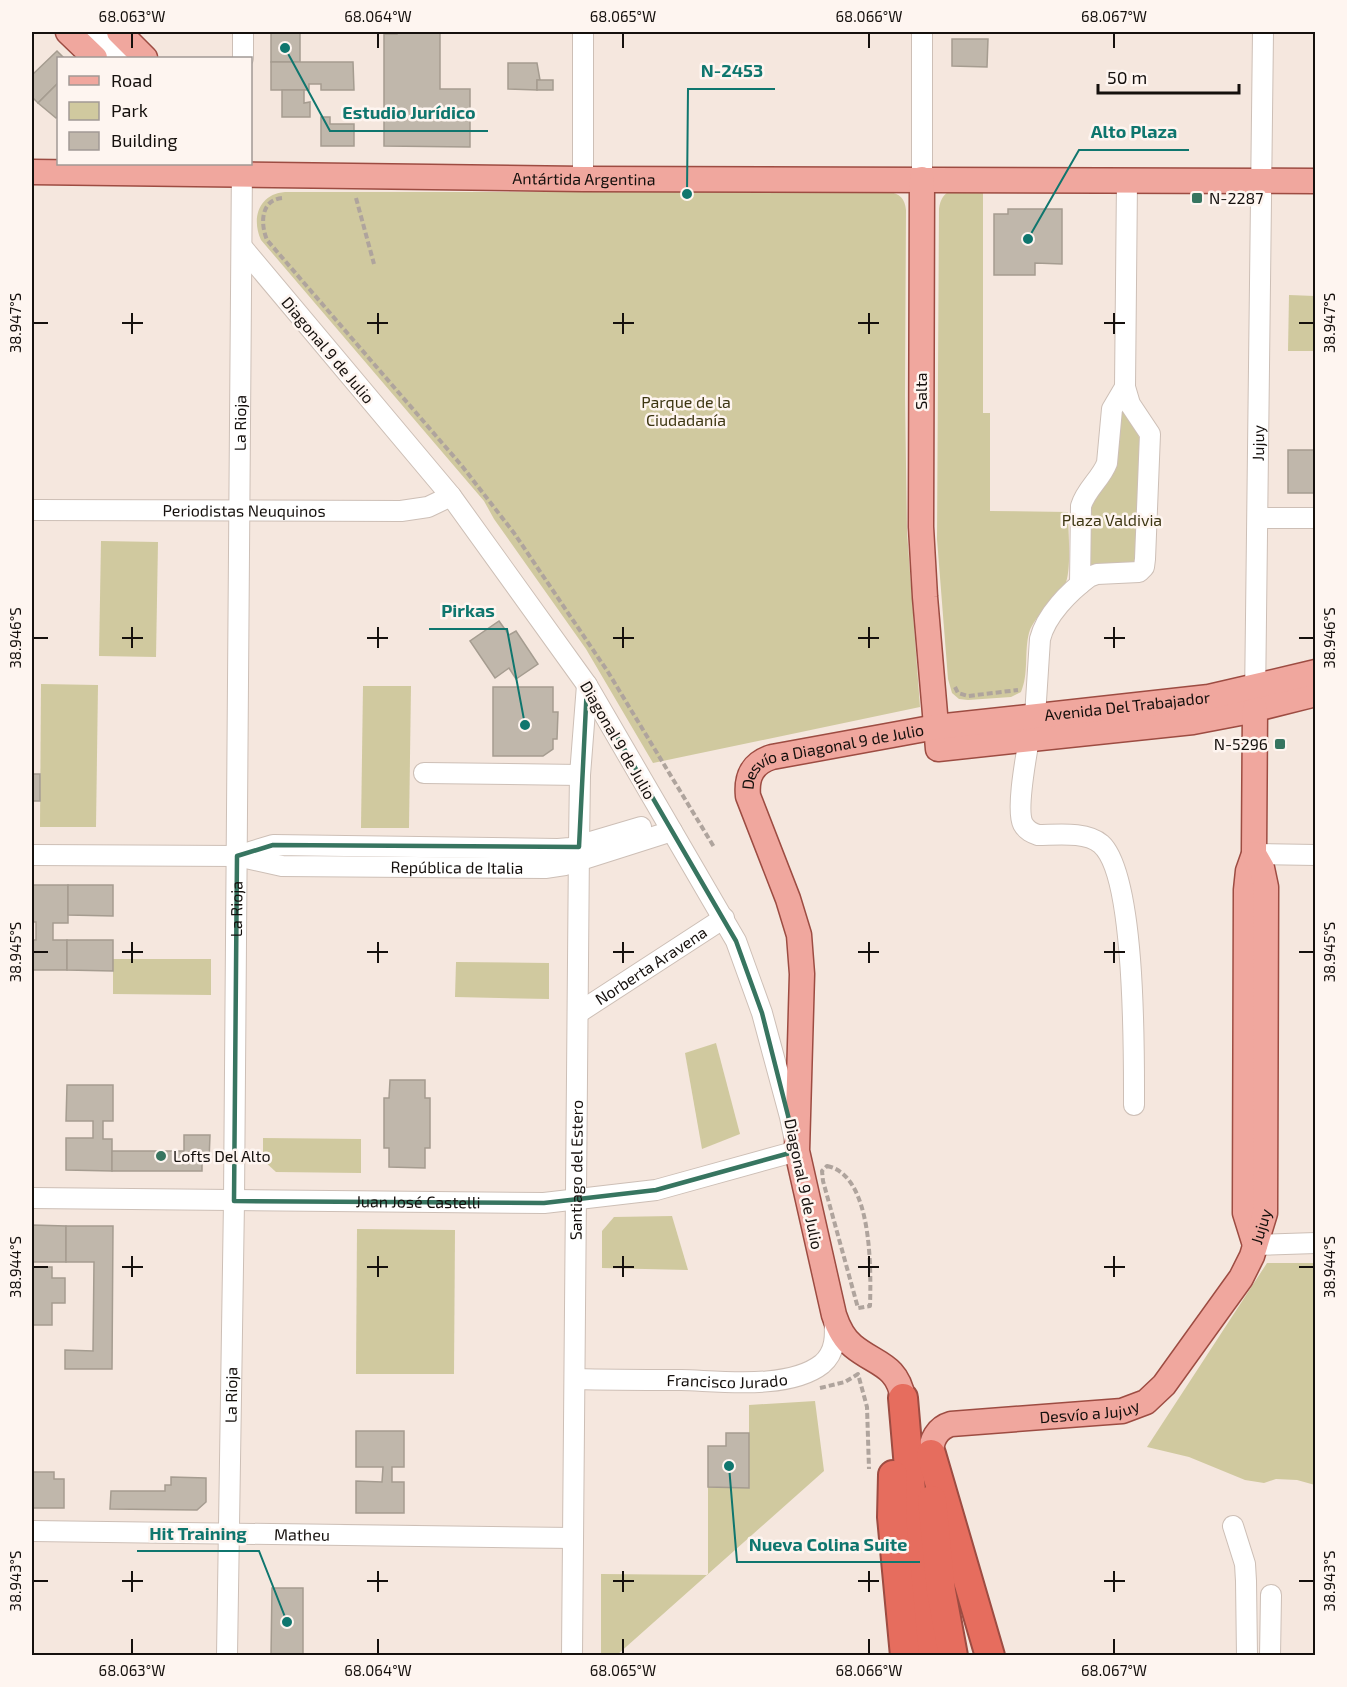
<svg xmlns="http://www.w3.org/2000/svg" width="1347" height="1687" font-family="'Exo 2',sans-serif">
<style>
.green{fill:#d0c99f}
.building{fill:#c0b7ab;stroke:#a59c90;stroke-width:1.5}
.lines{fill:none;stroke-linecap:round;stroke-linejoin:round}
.minor-casing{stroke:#cdbfb6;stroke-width:22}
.major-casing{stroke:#9d4c42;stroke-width:27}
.highway-casing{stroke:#9d4c42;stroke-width:32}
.path{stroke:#afa49d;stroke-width:4;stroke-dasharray:6 3;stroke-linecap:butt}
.minor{stroke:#fff;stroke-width:20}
.major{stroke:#f0a79e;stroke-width:24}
.highway{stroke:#e66d5e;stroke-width:28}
.marked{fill:none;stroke:#377560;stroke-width:4.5;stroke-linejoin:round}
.ticks{fill:none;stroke:#15100d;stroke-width:2}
.poi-dot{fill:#377560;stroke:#fef5f0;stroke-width:2}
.labels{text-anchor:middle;stroke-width:5;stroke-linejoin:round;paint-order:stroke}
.street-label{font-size:16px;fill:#15100d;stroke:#fef5f0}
.poi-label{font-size:16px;fill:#15100d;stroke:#fef5f0;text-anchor:start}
.park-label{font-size:16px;fill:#3d3612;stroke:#fef5f0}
.leader{fill:none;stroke:#0f766e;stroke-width:2}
.callout-dot{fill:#0f766e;stroke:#fef5f0;stroke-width:2}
.callout-label{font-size:18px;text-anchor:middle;font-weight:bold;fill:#0f766e;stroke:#fef5f0;stroke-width:5;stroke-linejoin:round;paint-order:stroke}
.neatline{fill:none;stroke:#15100d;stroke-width:2}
.ticks-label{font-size:15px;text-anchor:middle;fill:#15100d}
</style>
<rect width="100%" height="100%" fill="#f5e7de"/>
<!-- green -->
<g class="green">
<path d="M983,188V413H990V511L1068,512C1068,529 1072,570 1065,585C1057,603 1035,613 1029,633C1024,652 1029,674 1021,692L1011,697L968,700L959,699L952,693L948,679L937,539L939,209C942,184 963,189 983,188Z"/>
<path d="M285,192H888C900,193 905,199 906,210L905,396L907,532L920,707L653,763L586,649L494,519L484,501L261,240C251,218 259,194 285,192Z"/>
<polygon points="1289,295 1315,296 1315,351 1288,351"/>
<polygon points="1122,407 1137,429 1140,442 1137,562 1133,566 1088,566 1084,518"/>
<polygon points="101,541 158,542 156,657 99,656"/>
<polygon points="41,684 98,685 96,827 40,827"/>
<polygon points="363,686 411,686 409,828 361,828"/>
<polygon points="113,959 211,959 211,995 113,994"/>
<polygon points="456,962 549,963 549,999 455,997"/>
<polygon points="716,1043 740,1134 702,1149 685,1053"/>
<polygon points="263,1138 361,1139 361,1173 276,1172 263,1160"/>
<polygon points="672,1216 688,1270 602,1268 602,1231 614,1217"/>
<polygon points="357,1229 455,1230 454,1374 356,1374"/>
<polygon points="1267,1263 1315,1263 1315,1485 1297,1480 1276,1479 1264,1483 1245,1480 1189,1457 1147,1447"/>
<polygon points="815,1401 824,1471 617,1655 601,1655 601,1574 708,1575 708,1487 749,1487 749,1405"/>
</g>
<!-- building -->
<g class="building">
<polygon points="397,32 440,32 440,89 470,89 470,147 384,146 384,34 397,34"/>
<rect x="271" y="33" width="29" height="29"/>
<polygon points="952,39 988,39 987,67 952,66"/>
<polygon points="57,51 64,58 58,58 58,83 38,103 32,97 32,75"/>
<polygon points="271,62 353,62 354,90 321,90 321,84 309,84 309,90 271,90"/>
<polygon points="508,63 537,63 540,80 537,80 537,90 508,89"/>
<rect x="537" y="80" width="16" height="10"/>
<polygon points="58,83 58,116 56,118 38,103"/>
<polygon points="282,90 304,90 304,103 310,102 310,117 282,117"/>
<polygon points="321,117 330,117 330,124 354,124 354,146 321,146"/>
<polygon points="1008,209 1062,209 1062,264 1035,263 1035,275 994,275 994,214 1008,214"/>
<rect x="1288" y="450" width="28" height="43"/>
<polygon points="499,621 509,635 516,631 538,664 516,679 509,668 495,678 470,641"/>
<polygon points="493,687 553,687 553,712 558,712 557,739 553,739 553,749 543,756 493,756"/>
<rect x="32" y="774" width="8" height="27"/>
<polygon points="32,885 68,885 68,923 53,923 53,940 67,940 67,970 32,970 32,940 36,940 36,922 32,922"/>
<polygon points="68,885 113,885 113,916 68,915"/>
<polygon points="67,940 113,940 113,971 67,970"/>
<polygon points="390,1080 425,1080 425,1098 430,1098 430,1148 425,1148 425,1168 389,1167 389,1148 384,1148 384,1098 389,1098"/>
<polygon points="67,1085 113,1085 113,1121 103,1121 103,1139 112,1139 112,1171 66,1170 66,1138 93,1138 93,1121 66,1121"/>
<polygon points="184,1135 210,1135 209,1161 202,1161 202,1171 112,1171 112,1151 184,1151"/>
<polygon points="32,1225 66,1226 66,1262 32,1262"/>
<polygon points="66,1226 113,1226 112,1369 65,1369 65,1350 93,1351 94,1262 66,1262"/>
<polygon points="32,1267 52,1267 52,1278 65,1278 65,1303 52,1303 52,1325 32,1325"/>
<polygon points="356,1431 404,1431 404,1467 392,1467 392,1482 404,1482 404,1513 356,1513 356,1481 382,1482 383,1467 356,1467"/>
<polygon points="726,1433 749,1433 749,1488 708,1487 708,1446 726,1446"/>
<polygon points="32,1472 54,1472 54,1479 64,1479 64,1508 32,1508"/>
<polygon points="171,1477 206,1478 206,1502 197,1510 110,1509 111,1491 165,1491 165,1485 171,1485"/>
<polygon points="272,1588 303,1588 303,1656 271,1656"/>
</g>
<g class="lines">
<!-- minor casing -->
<g class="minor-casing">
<g id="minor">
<polyline points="92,32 118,58"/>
<polyline points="922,32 922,179"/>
<polyline points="243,58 243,32"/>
<polyline points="583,179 583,32"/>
<path id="s1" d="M32,510L401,511L428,507L451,496"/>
<polyline points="1258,518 1316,518"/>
<path d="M1080,584L1081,506C1086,489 1101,479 1107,463L1112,409L1125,387"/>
<path id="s2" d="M1255,701L1263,32"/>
<path d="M1035,716L1040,639C1046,615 1069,592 1089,577L1097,574L1139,572L1144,567L1145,559L1150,434L1130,404L1125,387L1127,180"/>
<path d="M1029,739C1026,757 1016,810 1023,824C1027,831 1032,833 1038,835C1056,835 1086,831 1101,844C1136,875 1134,1055 1134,1105"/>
<polyline points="424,773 580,775"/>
<polyline points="1254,854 1316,855"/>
<path id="s3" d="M32,855L237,856L282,866L545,868L565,865L672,831"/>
<polyline points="237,856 273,845 558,849 570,848 641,827"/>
<path id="s4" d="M578,1013L724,918"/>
<path id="s5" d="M32,1198L544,1203L656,1190L797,1151L790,1117L762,1013L736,941L587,685L451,496L242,247"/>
<polyline points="1255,1245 1316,1243"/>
<path id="s6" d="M575,1379C610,1380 646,1380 681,1380C721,1381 789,1390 822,1364C836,1352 836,1335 834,1317"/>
<polyline points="1233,1526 1245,1564 1246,1581 1247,1656"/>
<path id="s7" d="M32,1531L573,1538"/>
<path id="s8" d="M227,1656L234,1201L242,164"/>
<path id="s9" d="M572,1656L579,846L580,775L587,685"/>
<polyline points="1270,1656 1271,1595"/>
</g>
</g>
<!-- major casing -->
<g class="major-casing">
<g id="major">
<polyline points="68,32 95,58"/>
<polyline points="119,32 145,58"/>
<path id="s10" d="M32,172L583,179L1316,181"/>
<polyline points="922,179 921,527 925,597 938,749 1193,722 1240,713 1316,694"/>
<polyline points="1255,709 1254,854 1248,871 1246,890 1245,1213 1255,1245"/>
<path id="s11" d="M903,1398C897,1364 876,1365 853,1346C843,1338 838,1327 834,1315L797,1151L802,974L799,935L788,899L748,796C746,776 753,763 772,757L936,727L1209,697L1316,672"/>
<path id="s12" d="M931,1454C931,1440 937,1428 951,1424L1122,1411L1146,1402L1164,1385L1241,1278L1252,1256L1265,1213L1266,887L1262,868L1254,854"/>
</g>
</g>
<!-- highway casing -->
<g class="highway-casing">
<g id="highway">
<polyline points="903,1398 917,1561 932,1656"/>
<polyline points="931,1454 990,1656"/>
<polyline points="893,1475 892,1517 905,1656"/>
<polyline points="932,1500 941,1591 953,1656"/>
</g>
</g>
<!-- path -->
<g class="path">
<path d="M282,198C261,200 260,223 267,240L462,466L514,533L608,672L714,847"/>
<polyline points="356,198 374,264"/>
<polyline points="955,687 958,693 968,696 1018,690"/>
<path d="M827,1166C873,1175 871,1271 870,1306L858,1308L823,1181L822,1171Z"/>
<polyline points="820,1388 845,1382 858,1374 867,1407 869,1469"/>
</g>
<!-- minor -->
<use href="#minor" class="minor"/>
<!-- major -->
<use href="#major" class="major"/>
<!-- highway -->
<use href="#highway" class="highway"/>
</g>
<!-- marked area -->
<path class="marked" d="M587,685L736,941L762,1013L797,1151L656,1190L544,1203L234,1201L237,856L273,845L579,847Z"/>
<!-- ticks -->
<path class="ticks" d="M132,33V48M378,33V48M623,33V48M869,33V48M1114,33V48M132,313V334M378,313V334M623,313V334M869,313V334M1114,313V334M33,323H48M122,323H143M367,323H388M613,323H634M858,323H879M1104,323H1125M1299,323H1314M132,627V648M378,627V648M623,627V648M869,627V648M1114,627V648M33,638H48M122,638H143M367,638H388M613,638H634M858,638H879M1104,638H1125M1299,638H1314M132,942V963M378,942V963M623,942V963M869,942V963M1114,942V963M33,952H48M122,952H143M367,952H388M613,952H634M858,952H879M1104,952H1125M1299,952H1314M132,1256V1277M378,1256V1277M623,1256V1277M869,1256V1277M1114,1256V1277M33,1267H48M122,1267H143M367,1267H388M613,1267H634M858,1267H879M1104,1267H1125M1299,1267H1314M132,1571V1592M378,1571V1592M623,1571V1592M869,1571V1592M1114,1571V1592M33,1581H48M122,1581H143M367,1581H388M613,1581H634M858,1581H879M1104,1581H1125M1299,1581H1314M132,1639V1654M378,1639V1654M623,1639V1654M869,1639V1654M1114,1639V1654"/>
<!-- markers -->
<g class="poi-dot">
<rect x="1191" y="192" width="12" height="12" rx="3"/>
<rect x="1274" y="738" width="12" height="12" rx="3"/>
<circle cx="161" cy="1156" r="6"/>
</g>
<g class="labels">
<!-- street labels -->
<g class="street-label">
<text dy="6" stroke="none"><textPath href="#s10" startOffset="552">Antártida Argentina</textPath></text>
<text transform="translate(328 350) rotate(50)" y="6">Diagonal 9 de Julio</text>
<text transform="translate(921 391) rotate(-90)" y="6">Salta</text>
<text dy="6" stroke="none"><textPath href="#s8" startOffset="1233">La Rioja</textPath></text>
<text dy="6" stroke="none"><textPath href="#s2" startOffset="258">Jujuy</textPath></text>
<text dy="6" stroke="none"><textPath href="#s1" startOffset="212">Periodistas Neuquinos</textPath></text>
<text dy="6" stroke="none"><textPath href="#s11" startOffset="1054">Avenida Del Trabajador</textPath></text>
<text transform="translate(618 740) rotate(60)" y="6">Diagonal 9 de Julio</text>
<text dy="6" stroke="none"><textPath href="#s11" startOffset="750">Desvío a Diagonal 9 de Julio</textPath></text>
<text dy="6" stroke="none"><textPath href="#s3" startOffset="426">República de Italia</textPath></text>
<text dy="6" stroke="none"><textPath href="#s8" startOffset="747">La Rioja</textPath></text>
<text dy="6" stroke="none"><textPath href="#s4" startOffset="87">Norberta Aravena</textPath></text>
<text dy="6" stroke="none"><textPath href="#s9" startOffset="486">Santiago del Estero</textPath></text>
<text transform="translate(804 1184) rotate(78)" y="6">Diagonal 9 de Julio</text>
<text dy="6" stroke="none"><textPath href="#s5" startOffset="386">Juan José Castelli</textPath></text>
<text dy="6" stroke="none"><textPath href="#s12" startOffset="448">Jujuy</textPath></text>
<text dy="6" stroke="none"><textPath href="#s6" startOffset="152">Francisco Jurado</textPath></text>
<text dy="6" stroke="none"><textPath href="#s8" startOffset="261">La Rioja</textPath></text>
<text dy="6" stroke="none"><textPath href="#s12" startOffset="178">Desvío a Jujuy</textPath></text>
<text dy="6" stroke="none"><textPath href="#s7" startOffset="270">Matheu</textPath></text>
</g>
<!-- poi labels -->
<g class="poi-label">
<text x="1209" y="204">N-2287</text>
<text x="1268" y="750" text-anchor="end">N-5296</text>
<text x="173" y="1162">Lofts Del Alto</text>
</g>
<!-- park labels -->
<g class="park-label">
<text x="686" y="408">Parque de la<tspan x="686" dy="18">Ciudadanía</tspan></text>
<text x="1112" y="526">Plaza Valdivia</text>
</g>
</g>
<!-- callouts -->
<path class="leader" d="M687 194L688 89H775M285 48L330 131H488M1028 239L1079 150H1189M525 725L507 629H429M287 1622L259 1551H137M729 1466L737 1562H920"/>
<g class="callout-dot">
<circle cx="687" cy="194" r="6"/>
<circle cx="285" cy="48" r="6"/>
<circle cx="1028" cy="239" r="6"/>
<circle cx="525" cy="725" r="6"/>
<circle cx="287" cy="1622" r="6"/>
<circle cx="729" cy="1466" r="6"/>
</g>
<g class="callout-label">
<text x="732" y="77">N-2453</text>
<text x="409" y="119">Estudio Jurídico</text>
<text x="1134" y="138">Alto Plaza</text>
<text x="468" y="617">Pirkas</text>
<text x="198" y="1540">Hit Training</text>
<text x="828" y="1551">Nueva Colina Suite</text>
</g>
<!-- border -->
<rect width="1347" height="1687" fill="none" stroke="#fef5f0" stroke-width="66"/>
<!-- legend -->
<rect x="57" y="57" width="195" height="108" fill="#fef5f0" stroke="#a19995" stroke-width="1.5"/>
<rect x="69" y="76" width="30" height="9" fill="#f0a79e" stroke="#a19995" stroke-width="1.5"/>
<text x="111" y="87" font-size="18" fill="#15100d">Road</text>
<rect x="69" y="102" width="30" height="18" fill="#d0c99f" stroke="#a19995" stroke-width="1.5"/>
<text x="111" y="117" font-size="18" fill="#15100d">Park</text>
<rect x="69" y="132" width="30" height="18" fill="#c0b7ab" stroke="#a19995" stroke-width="1.5"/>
<text x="111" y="147" font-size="18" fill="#15100d">Building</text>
<!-- scale -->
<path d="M1098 84v9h141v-9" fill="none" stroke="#15100d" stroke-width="3"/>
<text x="1107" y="84" font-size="18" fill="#15100d" stroke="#fef5f0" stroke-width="4.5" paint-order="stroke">50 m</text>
<rect x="33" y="33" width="1281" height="1621" class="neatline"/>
<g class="ticks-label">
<text x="132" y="22">68.063°W</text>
<text x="378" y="22">68.064°W</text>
<text x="623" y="22">68.065°W</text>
<text x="869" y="22">68.066°W</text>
<text x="1114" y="22">68.067°W</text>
<text transform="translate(1330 323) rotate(-90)" y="5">38.947°S</text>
<text transform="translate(16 323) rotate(-90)" y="5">38.947°S</text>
<text transform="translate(1330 638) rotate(-90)" y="5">38.946°S</text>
<text transform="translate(16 638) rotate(-90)" y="5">38.946°S</text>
<text transform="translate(1330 952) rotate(-90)" y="5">38.945°S</text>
<text transform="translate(16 952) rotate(-90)" y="5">38.945°S</text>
<text transform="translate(1330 1267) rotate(-90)" y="5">38.944°S</text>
<text transform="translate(16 1267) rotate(-90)" y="5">38.944°S</text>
<text transform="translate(1330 1581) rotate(-90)" y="5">38.943°S</text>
<text transform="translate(16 1581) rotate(-90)" y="5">38.943°S</text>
<text x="132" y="1676">68.063°W</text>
<text x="378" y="1676">68.064°W</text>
<text x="623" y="1676">68.065°W</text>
<text x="869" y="1676">68.066°W</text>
<text x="1114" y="1676">68.067°W</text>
</g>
</svg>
